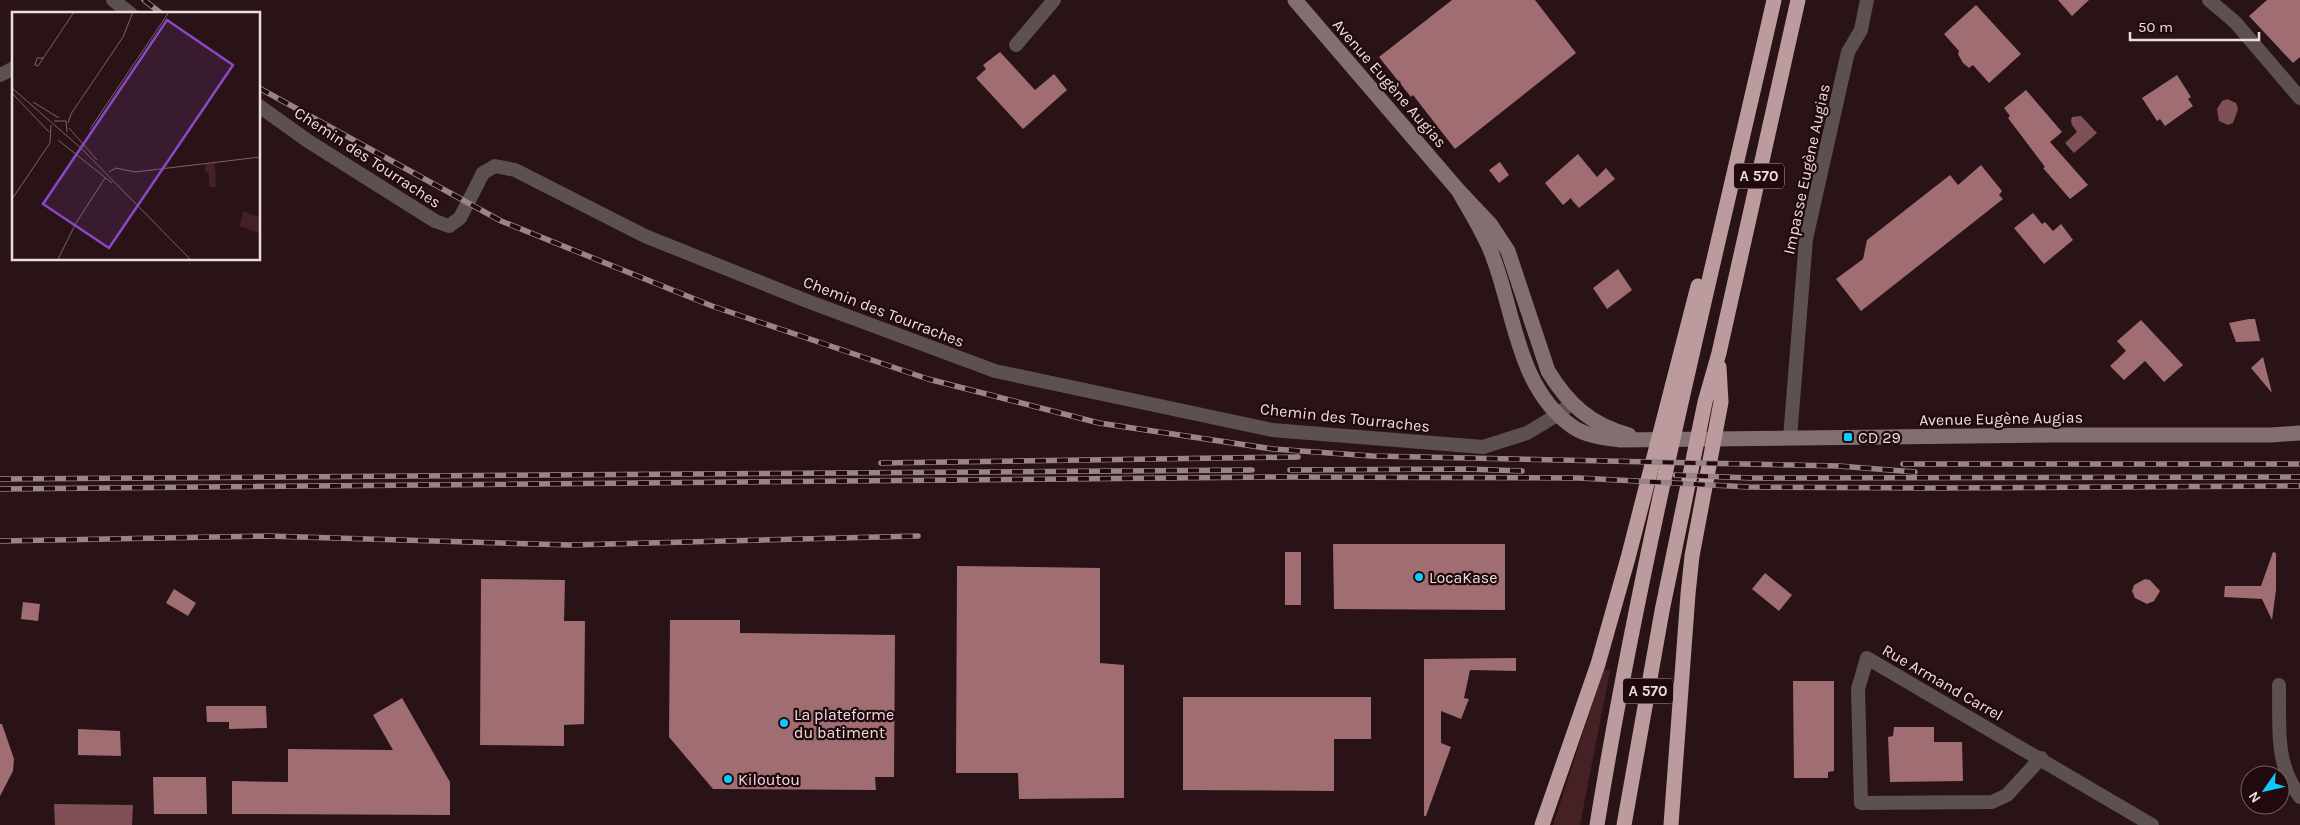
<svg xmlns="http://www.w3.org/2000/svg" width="2300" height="825" font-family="Karla,sans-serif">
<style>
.green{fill:#452125}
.water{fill:#7f5055}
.building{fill:#9f6d72}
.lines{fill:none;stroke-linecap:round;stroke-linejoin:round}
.street{stroke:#5d5051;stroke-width:14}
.secondary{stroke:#836e70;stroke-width:15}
.highway{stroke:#bb9b9d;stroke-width:15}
.rail-casing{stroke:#998587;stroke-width:5.5}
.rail{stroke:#200a0d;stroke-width:4;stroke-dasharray:11;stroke-linecap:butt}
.poi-dot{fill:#0dcafa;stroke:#200a0d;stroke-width:2}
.labels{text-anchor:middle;stroke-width:4.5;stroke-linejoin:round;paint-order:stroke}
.shield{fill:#200a0d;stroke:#b09e9f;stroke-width:1}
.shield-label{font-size:15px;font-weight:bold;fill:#eeddde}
.street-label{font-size:16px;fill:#eeddde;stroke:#200a0d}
.poi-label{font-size:16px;fill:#eeddde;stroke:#200a0d;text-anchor:start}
.inset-road{fill:none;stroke:#786466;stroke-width:1}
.view{fill:#8c47c4;fill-opacity:0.15;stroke:#8c47c4;stroke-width:2.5}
.inset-edge{fill:none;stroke:#eeddde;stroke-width:2.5}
</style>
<rect width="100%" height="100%" fill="#2a1316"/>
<!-- green -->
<polygon class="green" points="1604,669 1610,671 1580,825 1553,825"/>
<!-- water -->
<g class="water">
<polygon points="2227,99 2236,103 2238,109 2233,123 2228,125 2219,121 2217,109 2222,101"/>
<path d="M2081,116L2097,133L2074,153L2065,143L2077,132C2074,127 2069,123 2072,117Z"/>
<polygon points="54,804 133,805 132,825 55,825"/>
</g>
<!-- building -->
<g class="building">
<polygon points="1452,0 1535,0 1576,53 1455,149 1413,95 1411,97 1379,57"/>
<polygon points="2058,0 2089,0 2072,16"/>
<polygon points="2267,0 2300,0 2300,57 2293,63 2249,16"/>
<polygon points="1976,5 2021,54 1989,83 1973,65 1969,68 1963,63 1958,54 1959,51 1944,34"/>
<polygon points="1000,52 1035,90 1054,74 1067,90 1023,129 976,78 986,69 983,65"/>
<polygon points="2177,75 2191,97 2188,99 2193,106 2165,126 2160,119 2157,121 2142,98"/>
<polygon points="2026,90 2062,132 2050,142 2088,185 2070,199 2043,168 2045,167 2008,118 2010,116 2004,108"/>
<polygon points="1578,154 1597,177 1606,168 1615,179 1579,208 1571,199 1572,197 1563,205 1545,183"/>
<polygon points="1500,162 1509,175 1499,183 1489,170"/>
<polygon points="1981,165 2002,191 1999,195 2003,199 1861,311 1836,279 1863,259 1867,240 1950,175 1958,185"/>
<polygon points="2033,213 2042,224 2045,222 2053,231 2061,224 2073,240 2044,264 2014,228"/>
<polygon points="1618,269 1632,290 1607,309 1593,288"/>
<polygon points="2249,319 2255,319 2260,341 2236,342 2229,323"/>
<polygon points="2141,320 2183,365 2164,382 2145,361 2124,380 2110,366 2126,351 2117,341"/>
<polygon points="2263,357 2272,393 2251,368"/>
<polygon points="1333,544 1505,544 1505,610 1334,609"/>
<rect x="1285" y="552" width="16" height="53"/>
<polygon points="2273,552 2276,553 2276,590 2272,620 2262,599 2224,597 2225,586 2261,586"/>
<polygon points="957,566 1100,568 1100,663 1124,665 1124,798 1019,799 1018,773 956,773"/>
<polygon points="1765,573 1792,595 1779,611 1752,589"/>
<polygon points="481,579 565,580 564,621 585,621 584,724 564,725 564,746 480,745"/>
<polygon points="2145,579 2150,580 2160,591 2154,601 2147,604 2135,598 2132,591 2134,585"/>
<polygon points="174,589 196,603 188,616 166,603"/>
<polygon points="23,602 40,604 38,621 21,619"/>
<polygon points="670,620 740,620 740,633 895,635 894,777 875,777 876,790 713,789 669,737"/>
<polygon points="1516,658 1516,671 1470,670 1464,698 1469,699 1461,719 1441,711 1441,743 1451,747 1426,816 1424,816 1424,659"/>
<polygon points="1793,681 1834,681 1834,771 1828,772 1828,778 1794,778"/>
<polygon points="1183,697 1371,697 1371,739 1334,739 1334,791 1183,790"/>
<polygon points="402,698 450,782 450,815 232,814 232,781 288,782 288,749 393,750 373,715"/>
<polygon points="206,706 266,706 267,728 229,729 229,722 207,722"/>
<polygon points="0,724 2,724 14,759 13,771 0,796"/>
<polygon points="1894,727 1934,727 1934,742 1962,742 1963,781 1890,782 1888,737 1893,736"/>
<polygon points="78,729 120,731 121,756 78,755"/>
<polygon points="153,777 206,777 207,814 154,814"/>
</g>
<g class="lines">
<!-- street -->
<g class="street">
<polyline points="113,0 131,14"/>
<polyline points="2209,0 2235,22 2300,98"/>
<polyline points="1016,45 1054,0"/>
<polyline points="0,75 14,68"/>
<polyline points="259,106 308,141 435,221 449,226 460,218 483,173 495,166 515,170 645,236 807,301 995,371 1272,430 1483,447 1527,433 1552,418 1571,404"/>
<polyline points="1790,438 1806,239 1848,52 1861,30 1867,0"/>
<path d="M2279,685C2280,727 2274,762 2300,797"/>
<polyline points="2041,758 2007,795 1992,802 1861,803 1858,689 1867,658 2152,825"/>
</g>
<!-- secondary -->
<g class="secondary">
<path d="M1295,0L1458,190L1491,225L1508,251L1548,371C1568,404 1591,425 1629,435"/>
<path d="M1458,190C1470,212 1485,234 1493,257C1515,315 1518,389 1573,427C1586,436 1605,438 1621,440L2054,435H2271L2300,433"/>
</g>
<!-- highway -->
<g class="highway">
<polyline points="1542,825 1598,664 1628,558 1698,286"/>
<path d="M1597,825C1642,547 1712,274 1774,0"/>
<polyline points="1624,825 1662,611 1705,402 1719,353 1798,0"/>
<polyline points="1671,825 1688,594 1692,556 1721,402 1719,367"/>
</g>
<!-- rail casing -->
<g class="rail-casing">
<g id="rail">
<polyline points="144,0 162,14"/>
<polyline points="259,88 501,221 712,306 928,379 1099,423 1273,449 1372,456 1839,466 1915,472"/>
<polyline points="881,463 1298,457"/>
<polyline points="1903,464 2300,464"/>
<polyline points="1290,470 1467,469 1522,471"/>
<polyline points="1675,475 1751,478 2300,477"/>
<polyline points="0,479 1252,470"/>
<polyline points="0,489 1276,477 1579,478 1749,487 1934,488 2300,486"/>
<polyline points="0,541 267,536 570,545 918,536"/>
</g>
</g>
<!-- rail -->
<use href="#rail" class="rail"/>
</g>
<!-- markers -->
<g class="poi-dot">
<rect x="1843" y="432" width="10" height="10" rx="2.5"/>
<circle cx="1419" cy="577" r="5"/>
<circle cx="784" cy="723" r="5"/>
<circle cx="728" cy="779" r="5"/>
</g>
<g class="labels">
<!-- shield labels -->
<g class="shield">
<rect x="1734" y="163.5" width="50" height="25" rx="4"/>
<rect x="1623" y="678.5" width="50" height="25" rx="4"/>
</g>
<g class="shield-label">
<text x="1759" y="181">A 570</text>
<text x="1648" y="696">A 570</text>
</g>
<!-- street labels -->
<g class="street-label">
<text transform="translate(1390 83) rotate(49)" y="6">Avenue Eugène Augias</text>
<text transform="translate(368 157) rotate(33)" y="6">Chemin des Tourraches</text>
<text transform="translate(1806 169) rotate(-78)" y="6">Impasse Eugène Augias</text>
<text transform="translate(884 311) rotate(21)" y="6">Chemin des Tourraches</text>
<text transform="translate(1345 417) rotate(6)" y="6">Chemin des Tourraches</text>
<text transform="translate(2001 418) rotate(-1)" y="6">Avenue Eugène Augias</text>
<text transform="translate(1943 682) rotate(30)" y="6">Rue Armand Carrel</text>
</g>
<!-- poi labels -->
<g class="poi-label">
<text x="1858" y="443">CD 29</text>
<text x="1429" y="583">LocaKase</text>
<text x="794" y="720">La plateforme<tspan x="794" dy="18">du batiment</tspan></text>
<text x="738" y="785">Kiloutou</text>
</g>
</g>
<!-- overview -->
<g transform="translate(12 12)">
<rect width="248" height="248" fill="#2a1316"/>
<path d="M203,151L204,175H197V162L193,160V152ZM231,199L247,205V221L228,214Z" fill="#452125"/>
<path class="inset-road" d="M32,46H25L23,53L26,54L62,0M0,76L70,137L178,247M0,81L37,120M21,90L47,106M42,109H54L55,120M56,111L59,102L111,25L121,0M57,116L85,148M78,117L157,0M46,128L100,171M97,160L104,156L123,160L248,145M0,187L38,131L39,113M46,247L64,211L93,166"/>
<path class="view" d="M155,8L221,53L97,236L31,192Z"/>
<rect width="248" height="248" class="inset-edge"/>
</g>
<!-- north arrow -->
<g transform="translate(2265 790) rotate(236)"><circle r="24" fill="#200a0d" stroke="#725e61"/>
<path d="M0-4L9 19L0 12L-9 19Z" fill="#0dcafa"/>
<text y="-8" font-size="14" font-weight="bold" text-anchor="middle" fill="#eeddde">N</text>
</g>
<!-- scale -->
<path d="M2130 32v8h129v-8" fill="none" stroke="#eeddde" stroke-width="2.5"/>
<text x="2138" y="32" font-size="15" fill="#eeddde" stroke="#200a0d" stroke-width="4" paint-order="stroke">50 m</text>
</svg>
